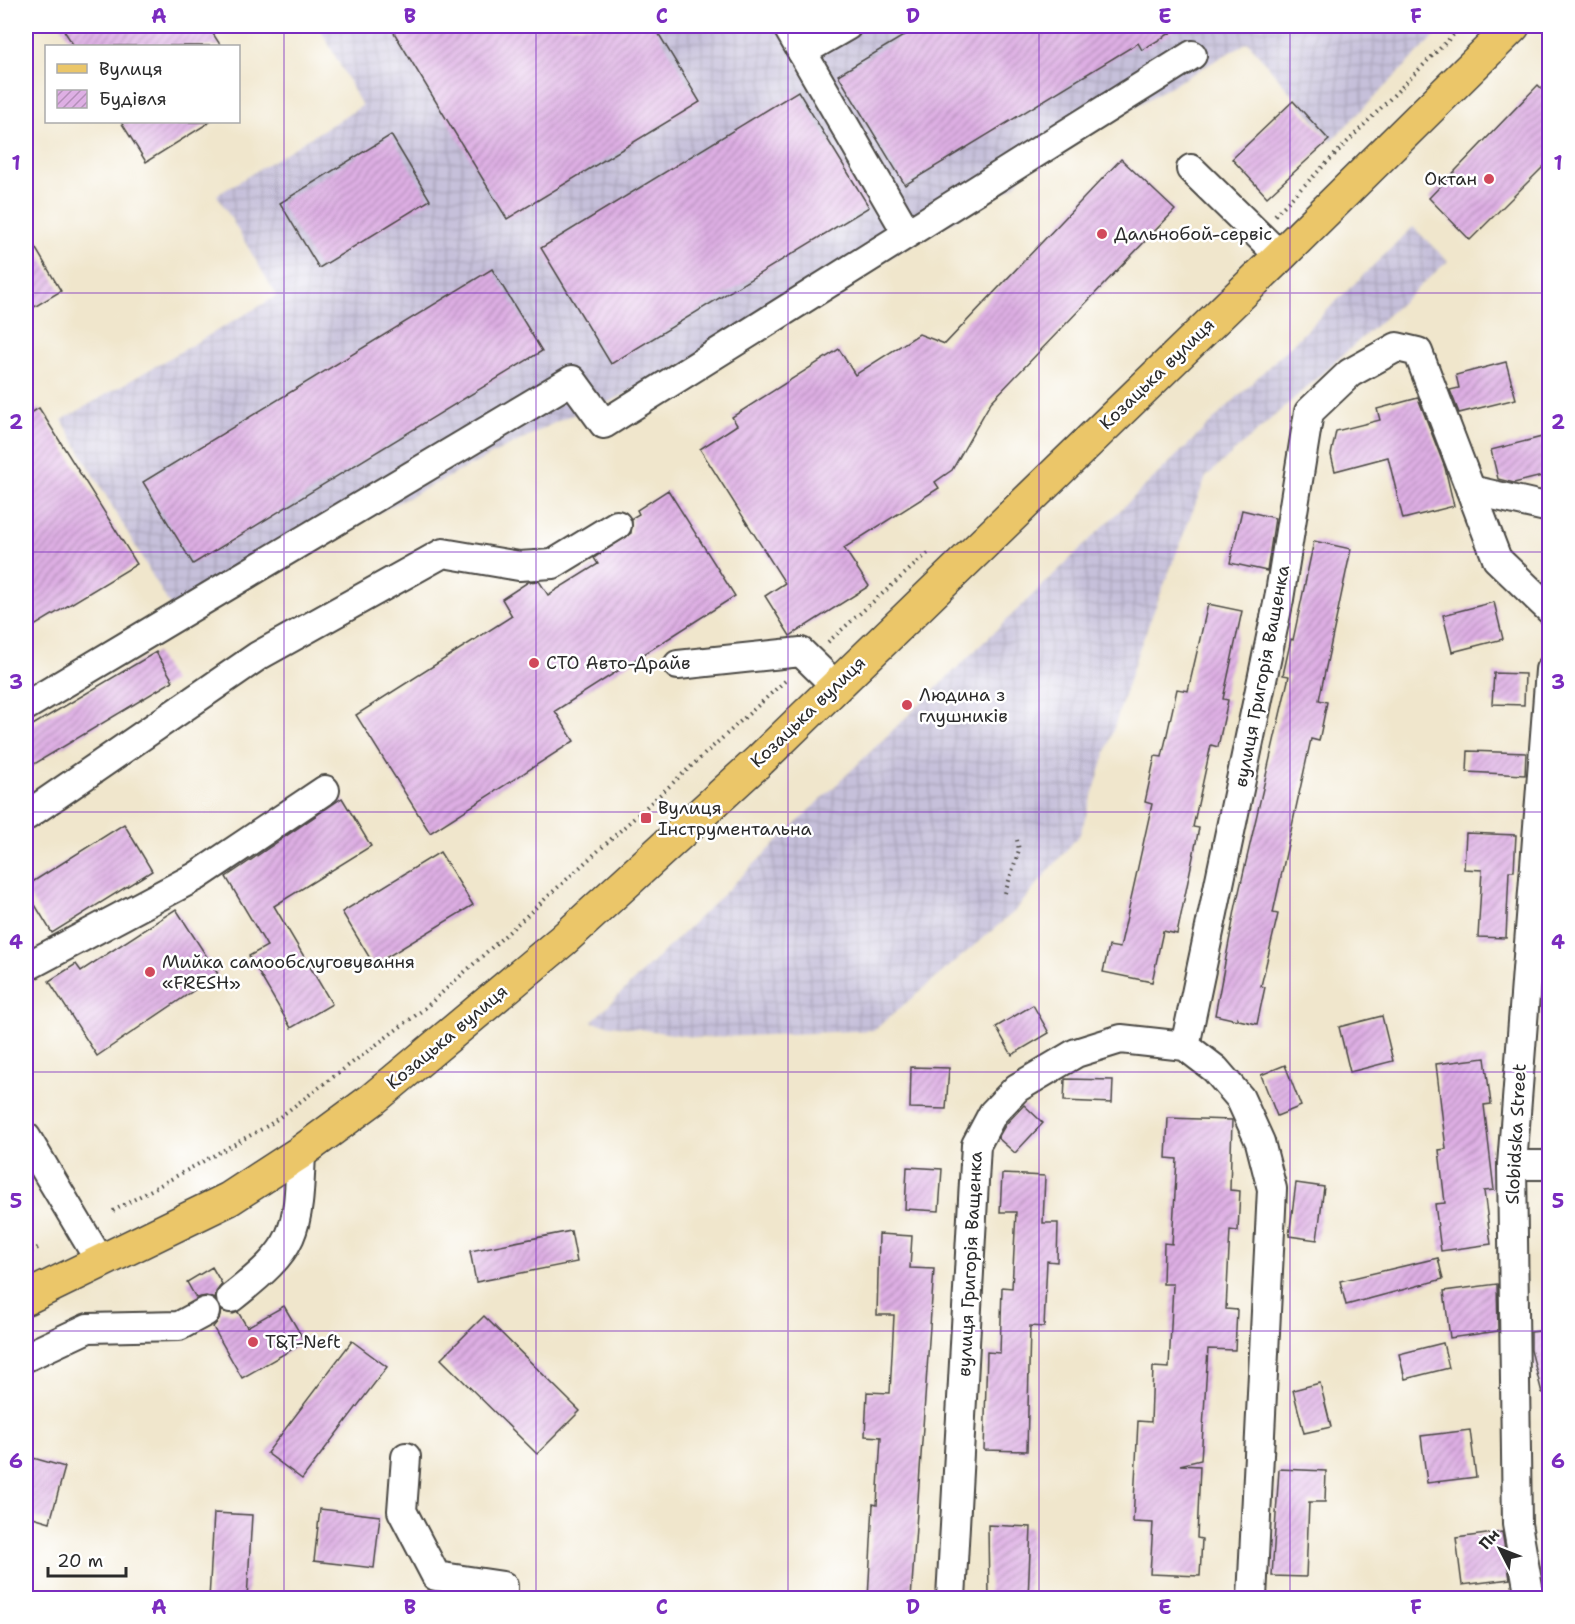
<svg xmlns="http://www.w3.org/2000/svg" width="1575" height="1624" font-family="'Shantell Sans',sans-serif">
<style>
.industrial{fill:url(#industrial-grid)}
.building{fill:url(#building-hatch)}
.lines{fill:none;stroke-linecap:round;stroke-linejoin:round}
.minor-casing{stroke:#494743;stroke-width:32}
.major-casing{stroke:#494743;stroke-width:36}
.path{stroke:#494743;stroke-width:4;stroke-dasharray:1.5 4.5;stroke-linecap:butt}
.minor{stroke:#fff;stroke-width:28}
.major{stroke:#ebc669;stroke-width:33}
.grid{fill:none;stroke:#7b2cbf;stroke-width:1.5;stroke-opacity:0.55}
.poi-dot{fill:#d1495b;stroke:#fff;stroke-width:2}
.labels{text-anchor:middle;stroke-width:5;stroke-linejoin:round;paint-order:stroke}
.poi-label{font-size:18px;fill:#2b2b2b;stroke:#fff;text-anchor:start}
.street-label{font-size:18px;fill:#2b2b2b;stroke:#fff}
.neatline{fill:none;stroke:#7b2cbf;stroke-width:2}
.grid-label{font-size:20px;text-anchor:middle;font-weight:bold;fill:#7b2cbf}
</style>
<defs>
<pattern id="industrial-grid" width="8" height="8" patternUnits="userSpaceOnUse" patternTransform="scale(1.5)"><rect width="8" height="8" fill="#c6c0da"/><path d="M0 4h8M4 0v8" fill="none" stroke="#aaa5bb"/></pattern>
<pattern id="building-hatch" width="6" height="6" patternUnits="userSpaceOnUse" patternTransform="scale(1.5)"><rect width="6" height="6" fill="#deafe4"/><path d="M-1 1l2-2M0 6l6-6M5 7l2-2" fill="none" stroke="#b48fb9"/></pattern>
</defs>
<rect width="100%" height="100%" fill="#fff"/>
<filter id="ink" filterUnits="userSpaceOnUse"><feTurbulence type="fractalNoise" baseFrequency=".0167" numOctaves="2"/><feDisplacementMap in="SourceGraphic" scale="12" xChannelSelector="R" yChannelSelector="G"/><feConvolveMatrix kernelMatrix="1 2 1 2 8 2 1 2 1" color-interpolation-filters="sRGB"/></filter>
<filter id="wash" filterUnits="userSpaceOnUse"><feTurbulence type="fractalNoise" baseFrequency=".008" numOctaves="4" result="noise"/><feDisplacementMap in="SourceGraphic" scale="24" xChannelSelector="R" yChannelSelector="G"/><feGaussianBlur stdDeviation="1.35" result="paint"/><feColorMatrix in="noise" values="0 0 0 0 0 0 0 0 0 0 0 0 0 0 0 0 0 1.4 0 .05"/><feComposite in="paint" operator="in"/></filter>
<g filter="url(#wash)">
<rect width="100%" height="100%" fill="#f0e6cc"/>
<!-- industrial -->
<g class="industrial">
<polygon points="319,26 1445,26 1331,141 1248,42 1096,129 1050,141 1013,187 802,307 611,401 562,419 176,616 62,420 277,296 217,195 362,106"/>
<polygon points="1413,227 1448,261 1206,477 1138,652 1080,834 1014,912 874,1030 700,1038 591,1022"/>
</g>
<g id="blocks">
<!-- building -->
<g class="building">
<polygon points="61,26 208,26 221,46 74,46"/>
<polygon points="390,26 654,26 700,102 507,219"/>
<polygon points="920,26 1182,26 1142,50 1138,43 905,185 838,75"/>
<polygon points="1538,85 1550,97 1550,160 1470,240 1429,198"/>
<polygon points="798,91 869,207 611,364 541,248"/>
<polygon points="1293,101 1329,140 1267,197 1232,159"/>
<polygon points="121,122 210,122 146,162"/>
<polygon points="391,135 430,200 319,268 280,203"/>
<polygon points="1121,159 1175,210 991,402 952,470 935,482 939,488 844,548 869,586 790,636 765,596 785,583 700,449 737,425 732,417 839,349 855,375 919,334 945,344"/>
<polygon points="26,232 61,291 26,312"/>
<polygon points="492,269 542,351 193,564 143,482"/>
<polygon points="1506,362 1516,399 1459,413 1450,390 1459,388 1456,375"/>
<polygon points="1418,398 1445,468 1454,506 1403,519 1388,457 1335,471 1331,455 1336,431 1380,420 1377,409"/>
<polygon points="39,408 137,564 26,631 26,416"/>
<polygon points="1542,437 1550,474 1514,483 1498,479 1491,450"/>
<polygon points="668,490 735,596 555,711 574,741 430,833 356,715 512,616 502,599 528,582 539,581 548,595 598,564 594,558 631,533 632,518 639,514 637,510"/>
<polygon points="1242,510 1275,518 1267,571 1230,563"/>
<polygon points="1314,541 1351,549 1319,700 1327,702 1319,741 1311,739 1273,913 1278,914 1261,986 1265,987 1257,1024 1239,1020 1237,1016 1237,1020 1215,1015 1236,905 1289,676 1283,675 1291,639 1293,640"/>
<polygon points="1494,602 1503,639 1452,652 1443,615"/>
<polygon points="1208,604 1242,611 1223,699 1228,700 1218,747 1211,745 1193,827 1199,828 1177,934 1163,931 1152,982 1103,972 1109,946 1120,948 1152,804 1145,802 1155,756 1162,757 1177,689 1188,691"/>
<polygon points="156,652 173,681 26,769 26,729"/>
<polygon points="1494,673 1525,674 1524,705 1492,704"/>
<polygon points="1468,751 1526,753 1525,775 1467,772"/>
<polygon points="342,798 371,846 274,906 332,1004 291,1028 249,956 267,946 226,877"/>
<polygon points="124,824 152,871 52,933 26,890 26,886"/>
<polygon points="1466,833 1516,835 1514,871 1509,871 1506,938 1478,937 1482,870 1464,869"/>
<polygon points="440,852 473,905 374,965 342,912"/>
<polygon points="176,909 218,974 97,1056 49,981 76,964 81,971"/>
<polygon points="1033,1005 1049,1033 1012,1055 996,1027"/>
<polygon points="1382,1016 1393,1061 1350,1072 1339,1027"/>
<polygon points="1485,1058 1491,1104 1484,1105 1494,1190 1484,1191 1491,1244 1441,1251 1435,1204 1445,1203 1439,1150 1446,1149 1436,1064"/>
<polygon points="1285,1065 1301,1106 1277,1116 1261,1075"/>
<polygon points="911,1067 949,1068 946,1109 910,1108"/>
<polygon points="1065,1079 1113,1080 1112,1103 1064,1101"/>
<polygon points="1024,1105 1043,1123 1015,1153 998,1138 1006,1124"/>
<polygon points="1168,1118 1232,1120 1230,1190 1240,1191 1238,1231 1230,1230 1226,1309 1237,1310 1235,1350 1208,1349 1201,1460 1180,1465 1200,1466 1197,1538 1202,1539 1200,1576 1150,1574 1153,1523 1133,1522 1138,1421 1151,1422 1153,1367 1169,1368 1173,1284 1163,1284 1164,1243 1172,1244 1177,1159 1166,1158"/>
<polygon points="907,1167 942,1169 939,1211 905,1209"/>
<polygon points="1002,1174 1045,1176 1043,1223 1058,1223 1057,1262 1047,1261 1044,1327 1030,1326 1027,1451 984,1450 987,1352 1000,1353 1002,1287 1012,1288 1016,1212 1000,1212"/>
<polygon points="1296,1183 1324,1187 1317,1240 1289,1236"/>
<polygon points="571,1231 577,1262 476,1282 470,1251"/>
<polygon points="879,1234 912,1236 910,1268 934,1269 911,1599 868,1599 873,1504 877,1505 881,1437 865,1436 867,1392 890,1393 894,1315 877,1315"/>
<polygon points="1438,1258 1443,1279 1346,1305 1340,1281"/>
<polygon points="212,1267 222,1284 216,1292 215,1299 206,1296 196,1298 187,1282"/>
<polygon points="1497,1284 1498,1331 1450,1338 1444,1291"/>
<polygon points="284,1306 305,1342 242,1378 213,1327 219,1320 221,1311 233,1314 238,1312 247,1327"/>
<polygon points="484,1316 580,1411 537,1454 441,1359"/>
<polygon points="1550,1330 1550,1392 1542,1393 1531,1350 1531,1332"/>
<polygon points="352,1341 387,1367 302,1479 267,1453"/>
<polygon points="1443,1343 1449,1368 1405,1379 1399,1354"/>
<polygon points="1320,1383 1331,1427 1304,1433 1293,1390"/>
<polygon points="1470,1430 1476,1477 1427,1483 1421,1436"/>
<polygon points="26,1456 65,1467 50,1522 26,1515"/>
<polygon points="1279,1469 1326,1471 1325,1502 1309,1502 1306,1577 1272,1576"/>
<polygon points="320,1509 380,1516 374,1568 314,1561"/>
<polygon points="214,1513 252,1515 247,1599 209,1599"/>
<polygon points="988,1525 1031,1527 1028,1599 989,1599"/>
<polygon points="1502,1532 1510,1579 1462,1585 1456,1538"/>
</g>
</g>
</g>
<g filter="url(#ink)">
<use href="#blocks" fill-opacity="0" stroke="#494743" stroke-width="1.5"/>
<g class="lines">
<!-- minor casing -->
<g class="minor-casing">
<g id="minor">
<polyline points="787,26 907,233"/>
<polyline points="802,52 847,26"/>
<polyline points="1191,169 1280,256"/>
<polyline points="1471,490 1550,508"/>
<polyline points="678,665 801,652 836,686"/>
<polyline points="26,706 572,380 604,424 1192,55"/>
<polyline points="26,816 258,656 443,553 519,566 553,564 617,525"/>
<polyline points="26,967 197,876 325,790"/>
<polyline points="1185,1046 1279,599 1309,412 1350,373 1397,347 1418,352 1497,559 1550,610"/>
<polyline points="26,1137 100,1261"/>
<polyline points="1512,1165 1550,1165"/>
<path d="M231,1298C297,1246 298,1235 301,1152"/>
<polyline points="26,1357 88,1328 179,1326 205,1312"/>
<polyline points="406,1457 402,1511 436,1576 503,1586 503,1598"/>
<polyline points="951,1598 976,1145 993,1113 1017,1088 1076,1053 1121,1039 1185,1046 1215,1069 1240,1098 1260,1142 1272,1189 1252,1598"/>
<polyline points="1530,1598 1517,1524 1512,1165 1550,670"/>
</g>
</g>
<!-- major casing -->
<g class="major-casing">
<polyline id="major" points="26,1298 229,1199 301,1152 373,1099 563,940 760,760 1280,256 1513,26"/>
</g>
<!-- path -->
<g class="path">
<polyline points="1275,215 1462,26"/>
<polyline points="828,642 928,553"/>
<polyline points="1005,893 1019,850 1017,840"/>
<polyline points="113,1211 269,1125 424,1009 785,681"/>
<polyline points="26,1254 38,1248"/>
</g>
<!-- minor -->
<use href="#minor" class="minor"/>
<!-- major -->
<use href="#major" class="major"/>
</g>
</g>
<!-- grid -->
<path class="grid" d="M284,26V1598M536,26V1598M788,26V1598M1039,26V1598M1290,26V1598M26,293H1550M26,552H1550M26,812H1550M26,1072H1550M26,1331H1550"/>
<!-- markers -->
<g class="poi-dot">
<circle cx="1489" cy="179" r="6"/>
<circle cx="1102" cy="234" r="6"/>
<circle cx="534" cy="663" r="6"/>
<circle cx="907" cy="705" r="6"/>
<rect x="640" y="812" width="12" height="12" rx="3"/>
<circle cx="150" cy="972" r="6"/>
<circle cx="253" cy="1342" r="6"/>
</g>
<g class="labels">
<!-- poi labels -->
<g class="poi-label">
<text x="1477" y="185" text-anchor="end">Октан</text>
<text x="1114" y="240">Дальнобой-сервіс</text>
<text x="546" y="669">СТО Авто-Драйв</text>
<text x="919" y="701">Людина з<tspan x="919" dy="21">глушників</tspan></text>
<text x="658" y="814">Вулиця<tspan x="658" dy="21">Інструментальна</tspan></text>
<text x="162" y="968">Мийка самообслуговування<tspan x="162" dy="21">«FRESH»</tspan></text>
<text x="265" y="1348">T&amp;T-Neft</text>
</g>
<!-- street labels -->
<g class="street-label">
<text transform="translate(1157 374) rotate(-44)" y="6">Козацька вулиця</text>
<text transform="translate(1262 676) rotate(-79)" y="6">вулиця Григорія Ващенка</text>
<text transform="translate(808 712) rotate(-44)" y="6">Козацька вулиця</text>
<text transform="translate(447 1037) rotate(-40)" y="6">Козацька вулиця</text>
<text transform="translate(1516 1134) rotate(-87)" y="6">Slobidska Street</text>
<text transform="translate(970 1264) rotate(-87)" y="6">вулиця Григорія Ващенка</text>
</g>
</g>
<!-- margin -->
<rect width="1575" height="1624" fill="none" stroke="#fff" stroke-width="66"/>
<!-- legend -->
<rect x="45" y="45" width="195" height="78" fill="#ffffff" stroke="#aaaaaa" stroke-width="1.5"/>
<rect x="57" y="64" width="30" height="9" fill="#ebc669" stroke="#aaaaaa" stroke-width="1.5"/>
<text x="99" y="75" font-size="18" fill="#2b2b2b">Вулиця</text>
<rect x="57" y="90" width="30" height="18" fill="url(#building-hatch)" stroke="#aaaaaa" stroke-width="1.5"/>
<text x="99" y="105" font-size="18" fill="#2b2b2b">Будівля</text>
<!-- north arrow -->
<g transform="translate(1500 1549) rotate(312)" stroke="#ffffff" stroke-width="4.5" paint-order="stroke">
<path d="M0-4.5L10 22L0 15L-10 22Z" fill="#2b2b2b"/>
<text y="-9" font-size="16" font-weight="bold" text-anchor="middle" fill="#2b2b2b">Пн</text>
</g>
<!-- scale -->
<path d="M48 1567v9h78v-9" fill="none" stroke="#2b2b2b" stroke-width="3"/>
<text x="57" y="1567" font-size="18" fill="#2b2b2b" stroke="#ffffff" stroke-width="4.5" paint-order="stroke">20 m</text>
<rect x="33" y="33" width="1509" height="1558" class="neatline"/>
<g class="grid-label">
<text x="159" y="23">A</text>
<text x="410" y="23">B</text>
<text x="662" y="23">C</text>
<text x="913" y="23">D</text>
<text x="1165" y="23">E</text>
<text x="1416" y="23">F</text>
<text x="16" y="170">1</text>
<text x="1558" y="170">1</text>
<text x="16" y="429">2</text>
<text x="1558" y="429">2</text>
<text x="16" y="689">3</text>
<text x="1558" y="689">3</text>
<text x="16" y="949">4</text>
<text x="1558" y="949">4</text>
<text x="16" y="1208">5</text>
<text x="1558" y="1208">5</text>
<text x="16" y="1468">6</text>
<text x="1558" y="1468">6</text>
<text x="159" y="1614">A</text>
<text x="410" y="1614">B</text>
<text x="662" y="1614">C</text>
<text x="913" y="1614">D</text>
<text x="1165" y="1614">E</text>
<text x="1416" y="1614">F</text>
</g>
</svg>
